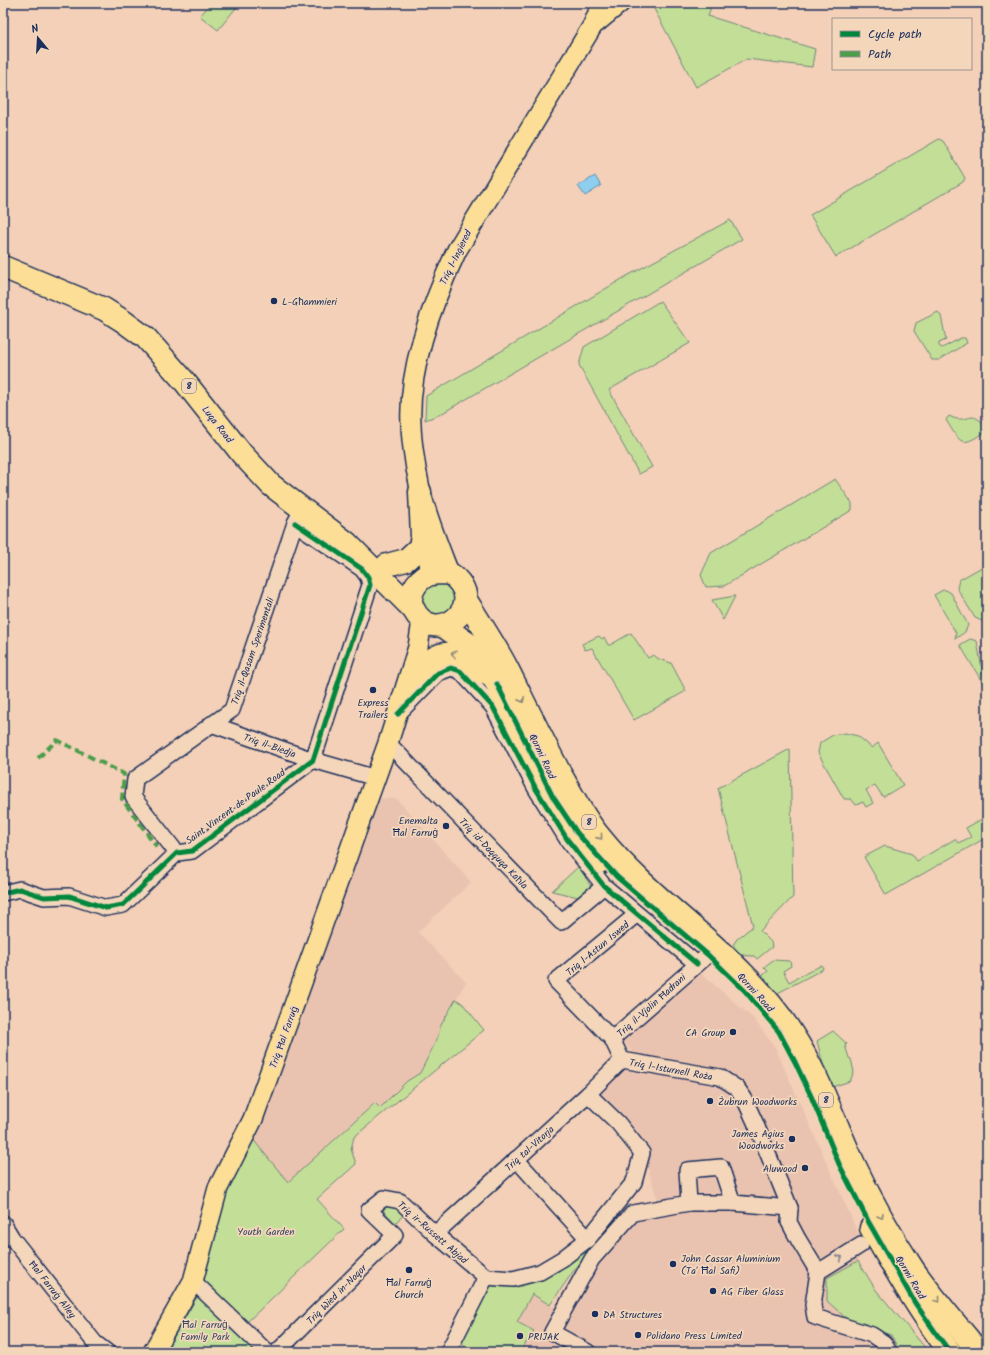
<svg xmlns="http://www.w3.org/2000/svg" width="990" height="1355" font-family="Kalam,sans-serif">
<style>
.built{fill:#eac3b0}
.green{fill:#c3de96;stroke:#6f867a}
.water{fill:#8ecfef;stroke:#608fb5}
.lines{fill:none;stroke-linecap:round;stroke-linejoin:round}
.minor-casing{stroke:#1b2f5e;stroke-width:18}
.major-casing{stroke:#1b2f5e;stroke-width:22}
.highway-casing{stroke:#1b2f5e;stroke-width:25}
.minor{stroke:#f4d6ba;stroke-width:15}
.major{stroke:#fcde96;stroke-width:19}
.highway{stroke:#fcde96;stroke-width:22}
.quiet{stroke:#4c9d4c;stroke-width:4;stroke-dasharray:8 4;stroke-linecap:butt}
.cycleway-casing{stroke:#f4d6ba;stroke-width:8}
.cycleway{stroke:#00873e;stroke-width:5}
.oneway{stroke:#8c867a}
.oneway2{stroke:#88828c}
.poi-dot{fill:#1b2f5e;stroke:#f4d6ba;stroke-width:1.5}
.labels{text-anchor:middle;stroke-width:3.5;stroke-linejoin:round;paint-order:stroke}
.shield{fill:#f4d6ba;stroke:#5c617a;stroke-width:1}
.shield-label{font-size:9px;font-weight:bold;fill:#1b2f5e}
.street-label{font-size:10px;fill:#1b2f5e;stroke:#f4d6ba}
.poi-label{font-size:10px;fill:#1b2f5e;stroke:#f4d6ba;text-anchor:start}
.park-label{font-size:10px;fill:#344966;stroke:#f4d6ba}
</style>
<rect width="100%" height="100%" fill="#f3d0b7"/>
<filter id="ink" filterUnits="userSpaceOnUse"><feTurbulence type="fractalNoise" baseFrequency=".025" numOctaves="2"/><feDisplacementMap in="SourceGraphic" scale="8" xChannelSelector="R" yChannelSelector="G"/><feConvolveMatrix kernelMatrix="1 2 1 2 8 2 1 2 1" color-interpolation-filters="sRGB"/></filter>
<g filter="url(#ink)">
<!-- built -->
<g class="built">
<polygon points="383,798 397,799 471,882 418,932 466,982 440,1026 437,1039 420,1073 407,1081 380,1108 375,1103 288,1183 251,1137 375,801"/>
<polygon points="696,969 753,1018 775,1047 855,1226 864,1244 858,1261 827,1278 849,1321 891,1335 900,1352 455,1352 488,1285 502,1288 520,1286 553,1307 587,1254 658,1201 636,1131 597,1094 625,1069 631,1051 620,1038"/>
</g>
<!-- green -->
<g class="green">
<polygon points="211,3 240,3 218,30 200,16"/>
<polygon points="652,3 712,3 708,16 815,49 812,67 747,59 696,87 653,7"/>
<polygon points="939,139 943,141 965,178 963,182 836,257 810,215"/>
<polygon points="730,220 742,239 439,415 425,420 426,396 627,276"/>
<polygon points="660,301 690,343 609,390 652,467 639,474 579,365 584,347"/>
<polygon points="938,312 941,316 946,340 939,343 939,346 942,348 961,338 965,338 967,343 939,360 932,360 914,331 916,323"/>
<path d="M949,416C952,417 954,419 958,419C971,420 971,412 983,423L987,422V431C961,447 962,446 946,420Z"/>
<polygon points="835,479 852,503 852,510 724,586 706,587 701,575 711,553"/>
<polygon points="980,568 987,569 987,618 982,621 975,618 957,588 959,580"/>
<path d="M435,584C453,583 456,594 453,609L433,617L421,606C422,595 423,588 435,584Z"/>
<polygon points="943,590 946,590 951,593 968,625 965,632 955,639 956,633 934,595"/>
<polygon points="735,596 723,620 712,600"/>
<polygon points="631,633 648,658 653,655 659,659 671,663 686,691 634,720 592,648 585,650 582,644 599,636 602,639 604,637 608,645 610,645"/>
<polygon points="970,639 977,641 983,675 987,679 987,690 960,645"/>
<polygon points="845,733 858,736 872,748 878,743 903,785 883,797 875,785 866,790 873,803 866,807 863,802 856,805 851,799 844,799 818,753 820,743 833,735"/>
<path d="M790,749L793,897L760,931L771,942L772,947L757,959L754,956C742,956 741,955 733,945L737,939L753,926L718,788Z"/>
<polygon points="987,816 987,837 886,895 864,857 885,846 912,854 917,861 955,839 958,843 971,837 966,828"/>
<polygon points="579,866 591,887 578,897 552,891"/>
<polygon points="773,960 790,961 791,966 783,971 789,982 822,965 823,969 774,995 762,980 763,975 768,971 764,967"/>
<polygon points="456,999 463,1004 484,1030 354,1137 351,1149 356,1164 317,1199 344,1229 245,1324 204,1282 211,1234 225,1185 251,1137 288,1182 375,1103 380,1108 407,1081 420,1073 437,1039 441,1025"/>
<polygon points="833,1031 847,1044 845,1045 849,1058 851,1059 854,1072 850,1081 829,1088 817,1041"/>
<polygon points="392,1201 409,1210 395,1223 382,1209"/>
<path d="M583,1251L587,1254L572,1273L550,1305L532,1294L517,1322L534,1331L520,1352H464L466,1349L461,1341L488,1285C530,1293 550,1273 583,1251Z"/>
<polygon points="858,1261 876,1290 929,1352 900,1352 891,1335 849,1321 827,1301 827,1278"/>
<polygon points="200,1292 259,1352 165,1352"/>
</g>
<!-- water -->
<polygon class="water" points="595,176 601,186 585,196 578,186"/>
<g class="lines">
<!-- minor casing -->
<g class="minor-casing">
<g id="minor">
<polyline points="398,714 438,673 451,668 460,671 493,707 536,789 567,839 604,886 697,964"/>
<polyline points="211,724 313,760 376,778"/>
<polyline points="388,743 561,922 604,886"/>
<polyline points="177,853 133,797 135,779 232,710 295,523 299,515"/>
<polyline points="3,893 20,889 44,897 69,896 106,908 123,905 177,853 192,851 313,760 370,585 368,577 362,569 295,523"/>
<polyline points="612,1039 708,955"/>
<polyline points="622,1060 720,1077 737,1088 744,1098 755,1122 790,1208 789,1222 798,1239 818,1272 813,1305 815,1317 872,1335 884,1343 889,1352"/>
<polyline points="622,1060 612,1039 556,981 637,914"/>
<polyline points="516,1159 588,1239"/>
<polyline points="689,1203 687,1170 721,1167 733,1203"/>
<polyline points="3,1223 12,1238 95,1343 107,1352"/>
<polyline points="435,1234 588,1094 622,1060"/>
<polyline points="818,1272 861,1245"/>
<polyline points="486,1277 513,1279 540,1272 562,1259 588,1239 634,1182 642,1153 618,1123 588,1094"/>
<polyline points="193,1281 267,1352"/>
<polyline points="277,1352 395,1235 369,1210 384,1198 400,1201 435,1234 486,1277"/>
<polyline points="448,1352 486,1277"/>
<polyline points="588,1352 552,1332 592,1259 633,1213 689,1203 733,1203 790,1208"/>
</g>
</g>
<!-- major casing -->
<g class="major-casing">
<g id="major">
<polyline points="596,23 620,3"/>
<path d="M449,573C439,547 428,520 421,493C419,485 418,477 416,469C414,455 411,439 411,424C408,368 433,301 457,250L593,25L602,3"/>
<polyline points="428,575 430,542 429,531"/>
<polyline points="153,1352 193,1281 218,1188 253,1119 388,743 418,647 422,621"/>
</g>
</g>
<!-- highway casing -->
<g class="highway-casing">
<g id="highway">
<polyline points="3,267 104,309 123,321 146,338 185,382 242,454 271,485 347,543 412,608"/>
<polyline points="387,565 406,560 420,547 422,536 420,492"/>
<path d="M449,573C495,605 432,651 413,608C407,596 416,580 428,575C434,573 442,573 449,573Z"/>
<path d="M466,600C480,623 495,645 507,668C525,704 542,739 561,775C573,796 584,818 600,837C658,909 743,955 793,1035C819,1075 834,1121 854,1164C871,1200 891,1236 913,1269C933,1298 957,1325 979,1352"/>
<polyline points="443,626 473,647 497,684 553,797 577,833 603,861"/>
<path d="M415,675C421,670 427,662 434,658C452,646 468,662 482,672"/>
<path d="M871,1228C896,1271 920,1313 950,1352"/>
</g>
</g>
<!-- minor -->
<use href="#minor" class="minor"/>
<!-- major -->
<use href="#major" class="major"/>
<!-- highway -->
<use href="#highway" class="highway"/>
<!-- quiet -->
<polyline class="quiet" points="38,758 57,740 124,774 122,799 157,847"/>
<!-- cycleway casing -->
<g class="cycleway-casing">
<g id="cycleway">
<polyline points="497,684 553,797 577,833 617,877 708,955 745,991 779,1032 795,1062 811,1096 839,1164 868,1221 915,1303 938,1336 950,1352"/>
<polyline points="398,714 438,673 451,668 460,671 493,707 536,789 567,839 604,886 697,964"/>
<polyline points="3,893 20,889 44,897 69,896 106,908 123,905 177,853 192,851 313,760 370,585 368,577 362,569 295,523"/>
</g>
</g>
<!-- cycleway -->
<use href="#cycleway" class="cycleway"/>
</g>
<!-- one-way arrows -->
<defs><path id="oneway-chevron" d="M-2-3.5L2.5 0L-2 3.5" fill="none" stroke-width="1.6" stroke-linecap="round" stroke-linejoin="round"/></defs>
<g class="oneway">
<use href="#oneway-chevron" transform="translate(454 654) rotate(-165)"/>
<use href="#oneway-chevron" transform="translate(522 700) rotate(64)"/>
<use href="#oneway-chevron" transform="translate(600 837) rotate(51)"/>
<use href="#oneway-chevron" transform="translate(881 1216) rotate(59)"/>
<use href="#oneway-chevron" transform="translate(938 1300) rotate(52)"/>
</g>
<use class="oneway2" href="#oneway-chevron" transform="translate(840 1258) rotate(-33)"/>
</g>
<!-- markers -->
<g class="poi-dot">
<circle cx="274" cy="301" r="4"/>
<circle cx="373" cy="690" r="4"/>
<circle cx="446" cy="826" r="4"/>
<circle cx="733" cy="1032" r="4"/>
<circle cx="710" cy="1101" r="4"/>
<circle cx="792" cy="1139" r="4"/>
<circle cx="805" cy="1168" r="4"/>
<circle cx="673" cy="1264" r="4"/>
<circle cx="409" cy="1270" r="4"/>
<circle cx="713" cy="1291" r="4"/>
<circle cx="595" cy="1314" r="4"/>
<circle cx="638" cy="1335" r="4"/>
<circle cx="520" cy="1336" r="4"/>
</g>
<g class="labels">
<!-- shield labels -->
<g class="shield">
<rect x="182" y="379" width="14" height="14" rx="3"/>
<rect x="582" y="815" width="14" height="14" rx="3"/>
<rect x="819" y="1093" width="14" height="14" rx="3"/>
</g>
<g class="shield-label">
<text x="189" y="389">8</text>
<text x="589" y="825">8</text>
<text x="826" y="1103">8</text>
</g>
<!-- street labels -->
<g class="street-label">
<text transform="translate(455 257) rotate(-64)" y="4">Triq l-Ingiered</text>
<text transform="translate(218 424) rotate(52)" y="4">Luqa Road</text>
<text transform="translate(252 651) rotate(-71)" y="4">Triq il-Qasam Sperimentali</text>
<text transform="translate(270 745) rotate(19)" y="4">Triq il-Biedja</text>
<text transform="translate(543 756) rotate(65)" y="4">Qormi Road</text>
<text transform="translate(235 806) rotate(-36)" y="4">Saint Vincent de Paule Road</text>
<text transform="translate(494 853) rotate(46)" y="4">Triq id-Daqquqa Kaħla</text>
<text transform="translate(597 948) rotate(-40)" y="4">Triq l-Astun Iswed</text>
<text transform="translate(756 992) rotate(48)" y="4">Qormi Road</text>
<text transform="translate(651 1005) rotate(-42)" y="4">Triq il-Vjolin Ħadrani</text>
<text transform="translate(283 1037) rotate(-70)" y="4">Triq Ħal Farruġ</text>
<text transform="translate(671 1069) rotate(10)" y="4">Triq l-Isturnell Roża</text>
<text transform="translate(529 1148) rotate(-42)" y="4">Triq tal-Vitorja</text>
<text transform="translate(433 1232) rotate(41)" y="4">Triq ir-Russett Abjad</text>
<text transform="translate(911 1277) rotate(59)" y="4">Qormi Road</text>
<text transform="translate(53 1289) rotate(52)" y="4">Ħal Farruġ Alley</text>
<text transform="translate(336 1294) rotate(-45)" y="4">Triq Wied in-Noqor</text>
</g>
<!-- poi labels -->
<g class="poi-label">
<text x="282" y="305">L-Għammieri</text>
<text x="373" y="706" text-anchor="middle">Express<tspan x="373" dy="12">Trailers</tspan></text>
<text x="438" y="824" text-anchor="end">Enemalta<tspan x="438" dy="12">Ħal Farruġ</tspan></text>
<text x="725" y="1036" text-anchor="end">CA Group</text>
<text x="718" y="1105">Żubrun Woodworks</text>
<text x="784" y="1137" text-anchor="end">James Agius<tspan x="784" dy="12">Woodworks</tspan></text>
<text x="797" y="1172" text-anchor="end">Aluwood</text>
<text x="681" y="1262">John Cassar Aluminium<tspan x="681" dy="12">(Ta' Ħal Safi)</tspan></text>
<text x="409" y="1286" text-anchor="middle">Ħal Farruġ<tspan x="409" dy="12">Church</tspan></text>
<text x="721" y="1295">AG Fiber Glass</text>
<text x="603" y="1318">DA Structures</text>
<text x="646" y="1339">Polidano Press Limited</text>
<text x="528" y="1340">PRIJAK</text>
</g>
<!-- park labels -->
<g class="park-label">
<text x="266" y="1235">Youth Garden</text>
<text x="205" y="1328">Ħal Farruġ<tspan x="205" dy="12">Family Park</tspan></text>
</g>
</g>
<!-- margin -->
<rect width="990" height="1355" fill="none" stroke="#f4d6ba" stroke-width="16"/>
<rect x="8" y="8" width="974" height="1339" fill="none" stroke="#1b2f5e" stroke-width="1.5" filter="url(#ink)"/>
<!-- legend -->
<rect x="832" y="18" width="140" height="52" fill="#f4d6ba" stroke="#9d9395"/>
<rect x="840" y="31" width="20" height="6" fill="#00873e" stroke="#9d9395"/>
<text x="868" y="38" font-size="12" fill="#1b2f5e">Cycle path</text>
<rect x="840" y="51" width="20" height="6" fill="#4c9d4c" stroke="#9d9395"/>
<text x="868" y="58" font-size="12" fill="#1b2f5e">Path</text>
<!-- north arrow -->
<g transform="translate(38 38) rotate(342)" stroke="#f4d6ba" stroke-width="3" paint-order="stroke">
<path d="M0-3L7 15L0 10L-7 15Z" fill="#1b2f5e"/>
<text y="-6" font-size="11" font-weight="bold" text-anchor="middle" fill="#1b2f5e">N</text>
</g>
</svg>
